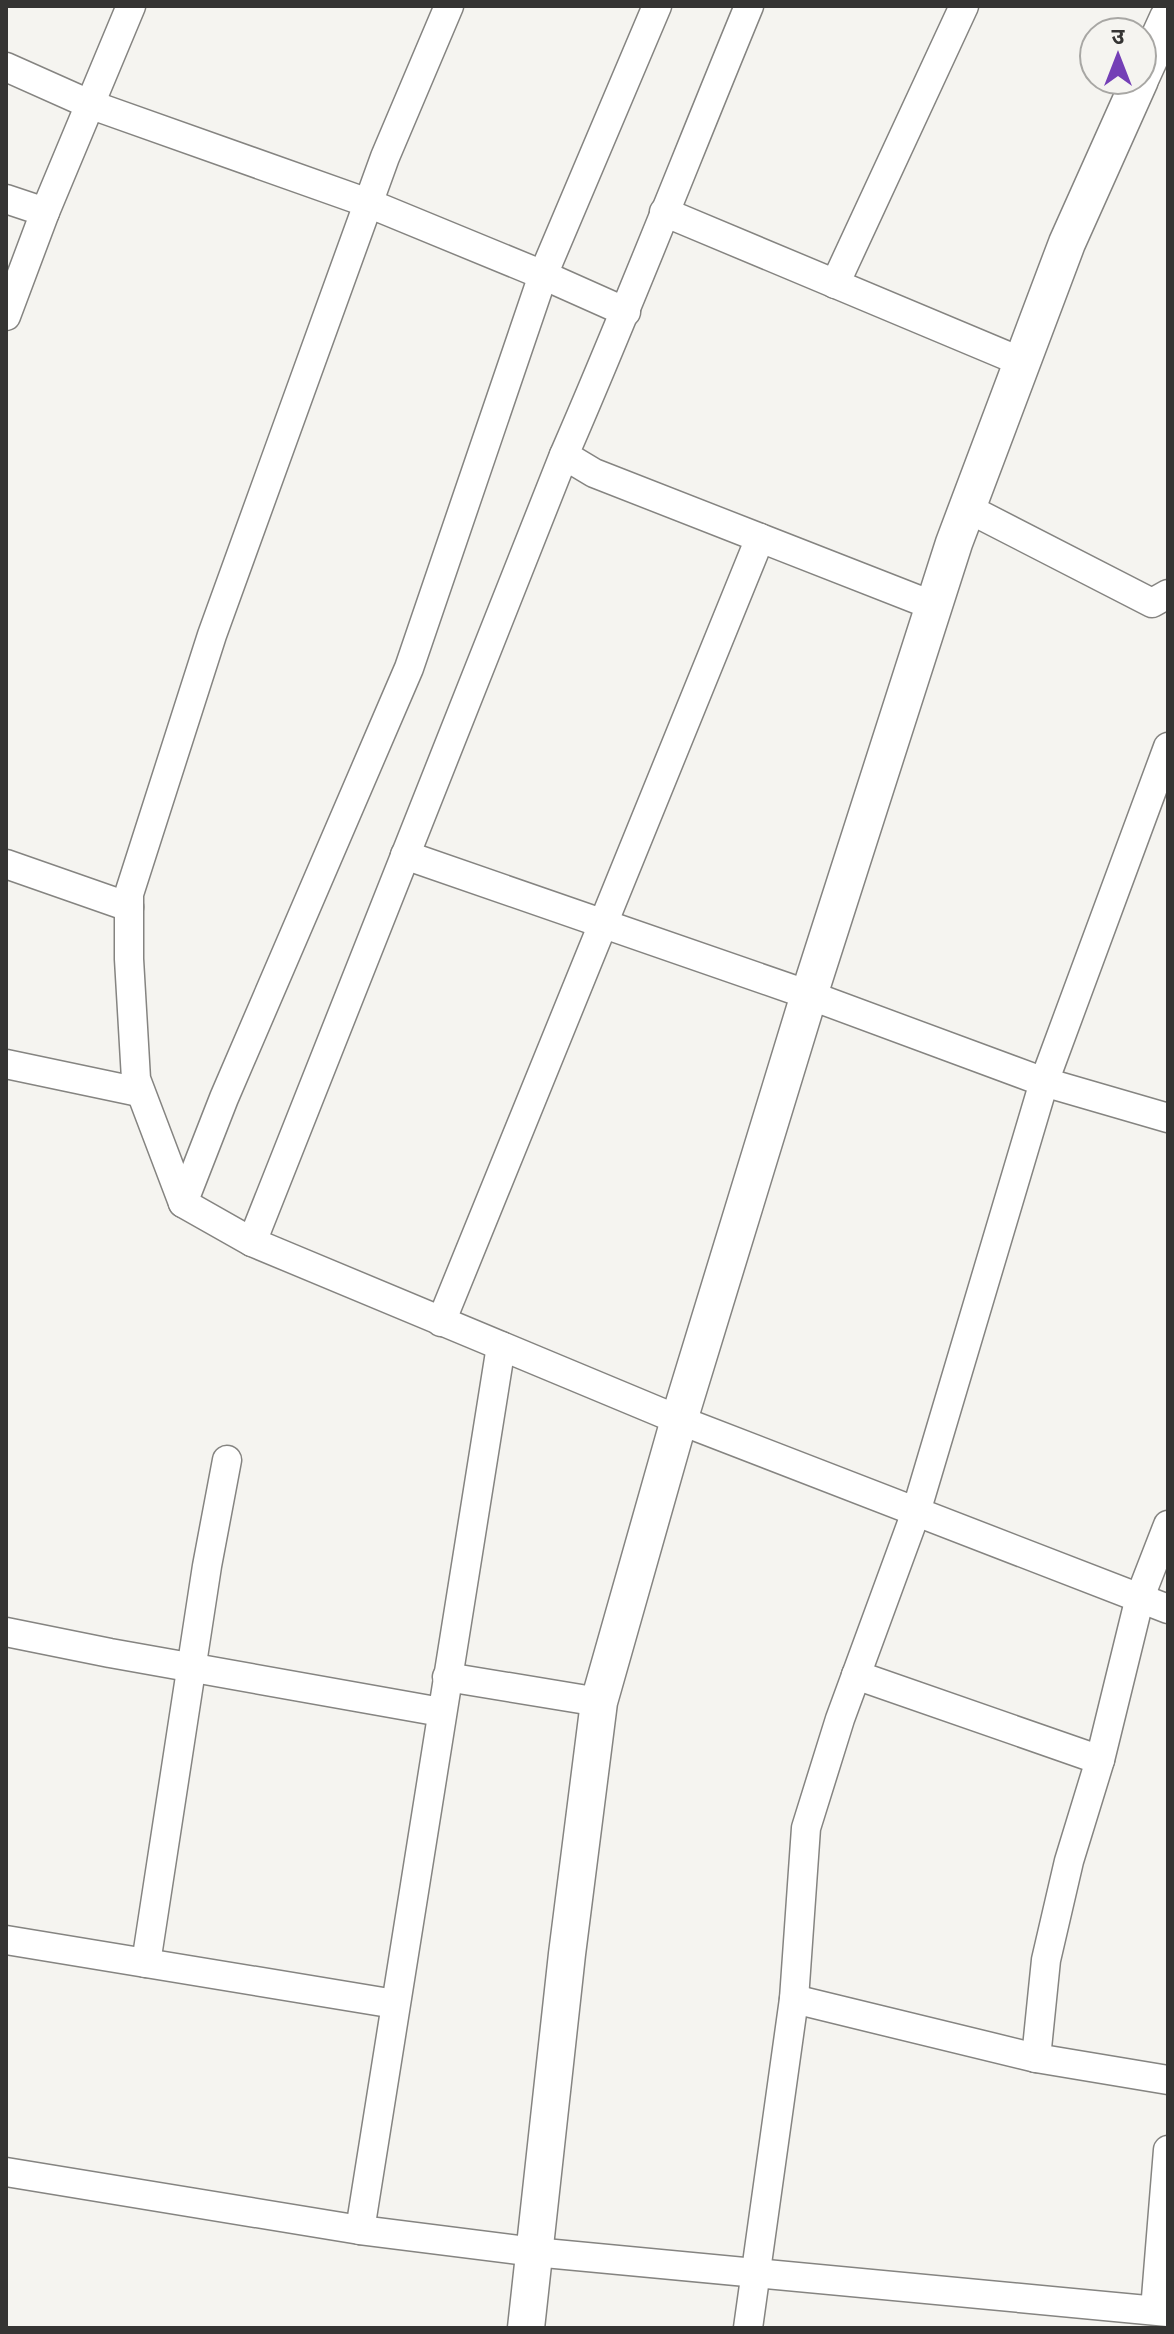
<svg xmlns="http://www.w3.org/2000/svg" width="1174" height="2334" font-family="Barlow,'Noto Sans Devanagari',sans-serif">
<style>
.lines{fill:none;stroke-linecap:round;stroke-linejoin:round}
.minor-casing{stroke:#858481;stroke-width:31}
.tertiary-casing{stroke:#858481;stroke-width:39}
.minor{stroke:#fff;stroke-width:28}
.tertiary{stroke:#fff;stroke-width:36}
</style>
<rect width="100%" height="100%" fill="#f5f4f0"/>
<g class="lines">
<!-- minor casing -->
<g class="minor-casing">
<g id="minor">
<polyline points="449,6 385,157 212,635 129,894 129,959 136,1079 183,1203 252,1242 679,1420 1168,1609"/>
<path d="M749,6C687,156 629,306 564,455L594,473L934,606"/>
<polyline points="6,67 89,104 368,203 543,275 626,312"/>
<polyline points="6,199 45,212"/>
<polyline points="664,212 1022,362"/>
<polyline points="835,284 964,6"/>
<polyline points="6,316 45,212 131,6"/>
<polyline points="967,508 1152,603 1168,594"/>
<polyline points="405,855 809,995 1044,1082 1168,1118"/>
<polyline points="6,864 129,907"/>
<polyline points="6,1064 139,1092"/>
<polyline points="183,1203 224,1098 409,668 543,275 657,6"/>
<polyline points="252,1242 564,455"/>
<polyline points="441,1322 760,538"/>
<polyline points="6,1632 110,1653 441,1712"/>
<polyline points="856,1675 1100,1760 1140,1597 1168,1525"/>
<polyline points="447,1677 599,1702"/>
<polyline points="1100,1760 1069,1861 1046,1960 1036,2058 1168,2080"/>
<polyline points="6,1940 395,2004"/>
<polyline points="146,1963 207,1566 227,1460"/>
<polyline points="794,1999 1036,2058"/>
<polyline points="6,2172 360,2230 534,2252 1168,2312"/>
<polyline points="360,2230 501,1346"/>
<polyline points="1155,2310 1168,2150"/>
<polyline points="748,2328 794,1999 806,1828 840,1719 916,1512 1044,1082 1168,747"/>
</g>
</g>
<!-- tertiary casing -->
<g class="tertiary-casing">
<g id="tertiary">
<polyline points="1142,75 1168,18"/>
<polyline points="526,2328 567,1954 599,1702 679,1420 809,995 954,543 1067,243 1140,80"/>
</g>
</g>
<!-- minor -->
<use href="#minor" class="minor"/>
<!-- tertiary -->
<use href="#tertiary" class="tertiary"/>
</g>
<!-- border -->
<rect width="1174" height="2334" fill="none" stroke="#353433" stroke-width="16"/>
<!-- north arrow -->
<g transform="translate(1118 56)"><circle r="38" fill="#f5f4f0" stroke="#a8a7a4" stroke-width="2"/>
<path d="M0-6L14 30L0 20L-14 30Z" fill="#743fb6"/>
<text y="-12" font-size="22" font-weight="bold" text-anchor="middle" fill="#353433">उ</text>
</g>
</svg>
